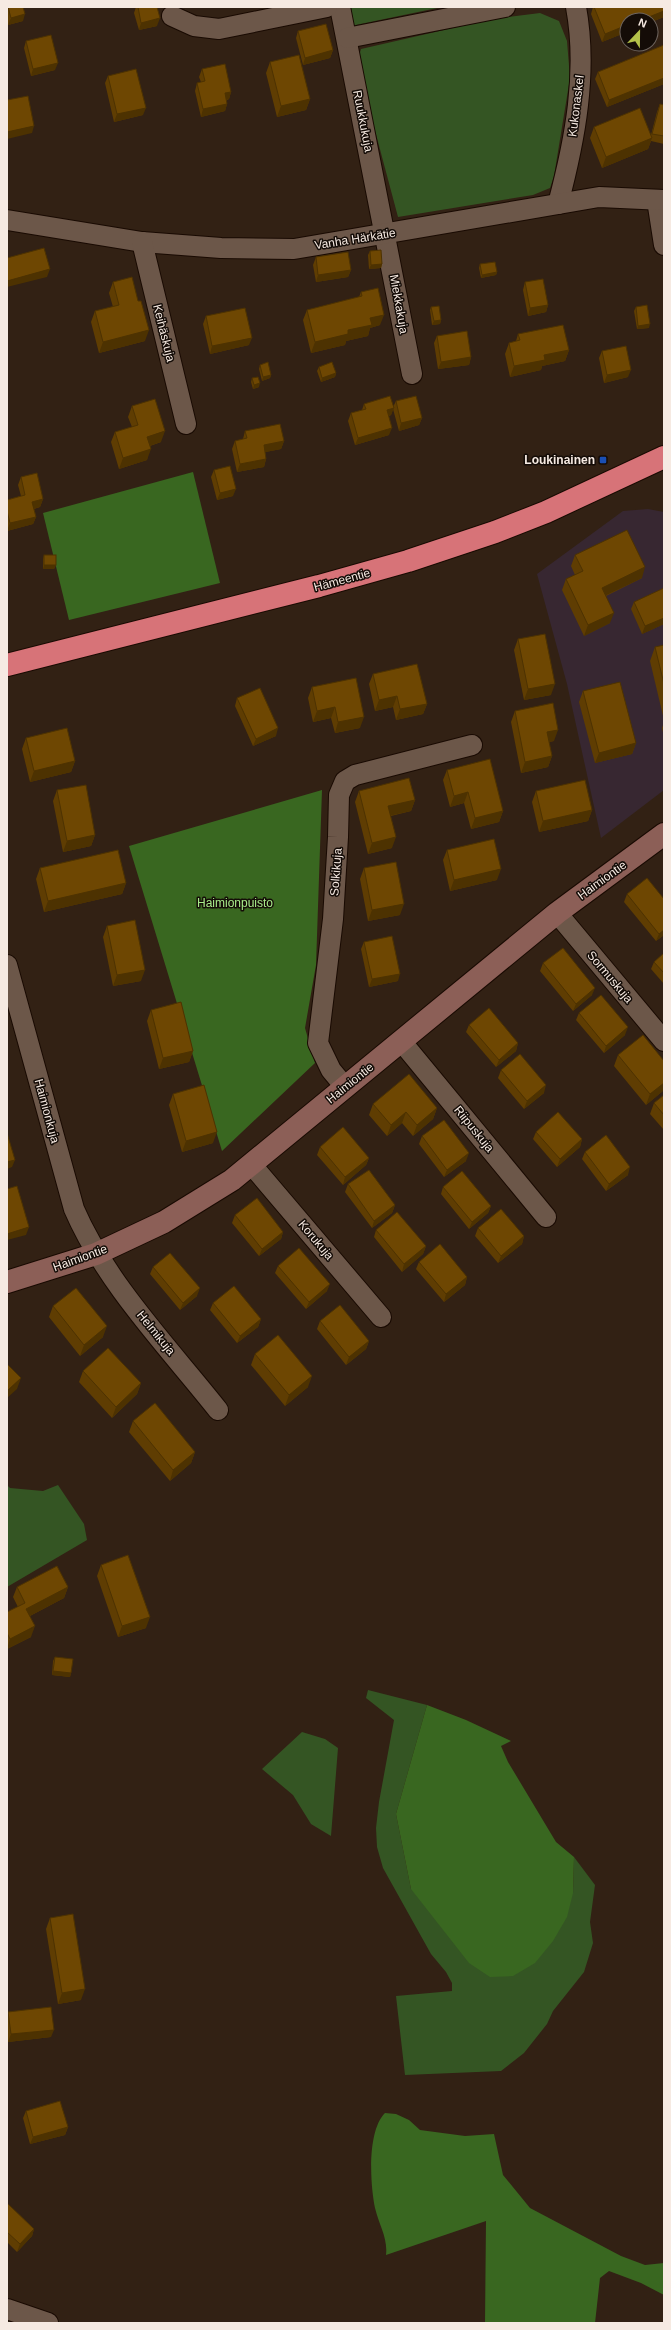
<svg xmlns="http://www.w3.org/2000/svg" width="671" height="2330" font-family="Arial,sans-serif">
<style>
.industrial{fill:#372731}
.green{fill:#345523}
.forest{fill:#396720}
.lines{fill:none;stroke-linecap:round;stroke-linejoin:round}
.street-casing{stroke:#190a02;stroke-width:22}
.secondary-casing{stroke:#190a02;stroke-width:24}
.highway-casing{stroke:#190a02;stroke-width:24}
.street{stroke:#6c5749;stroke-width:20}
.secondary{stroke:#8c5f57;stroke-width:22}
.highway{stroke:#d77378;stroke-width:22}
.wall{fill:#5f3d02}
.shaded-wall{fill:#4d3201}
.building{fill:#6e4702;stroke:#4d3201}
.transit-dot{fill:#1a4fb4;stroke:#140c07;stroke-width:1.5}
.labels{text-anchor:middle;stroke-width:3;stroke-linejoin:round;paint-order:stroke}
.street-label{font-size:12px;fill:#f6eae2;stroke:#140c07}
.poi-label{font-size:12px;font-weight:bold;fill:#f6eae2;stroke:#140c07;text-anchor:end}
.park-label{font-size:12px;fill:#a8eb8a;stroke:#140c07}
</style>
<rect width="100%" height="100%" fill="#322114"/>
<!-- industrial -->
<polygon class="industrial" points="648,509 664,512 664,790 601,838 567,684 537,574 623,511"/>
<!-- green -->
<g class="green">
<polygon points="347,7 442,7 351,26"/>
<polygon points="540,13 559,21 567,41 570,78 554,176 550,188 533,195 398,217 357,63 361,49 492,19"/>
<polygon points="7,1485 10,1488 43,1491 58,1485 84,1524 87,1540 7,1587"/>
<polygon points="368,1690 427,1705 396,1814 411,1889 573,1893 574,1857 595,1885 590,1922 593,1943 584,1972 553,2011 547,2024 524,2053 501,2071 405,2075 396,1996 452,1991 452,1983 446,1972 431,1954 383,1868 377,1847 376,1828 379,1802 394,1720 366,1698"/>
<polygon points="302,1732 325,1739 338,1748 331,1836 311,1824 293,1795 262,1769"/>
</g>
<!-- forest -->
<g class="forest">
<polygon points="193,472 220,583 69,620 43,513"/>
<polygon points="322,790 316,965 305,1028 315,1063 222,1151 129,846"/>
<polygon points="427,1705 466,1720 511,1741 501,1746 508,1762 556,1842 574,1857 573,1893 567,1917 553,1941 535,1963 513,1976 490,1977 469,1963 411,1889 396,1814"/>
<path d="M385,2113L396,2114L409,2120L420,2130L465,2136L494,2134L503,2175L530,2208L621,2256L645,2265L664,2263V2295L641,2283L609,2271L600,2278L595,2323H485L486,2221L386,2255C388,2238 379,2225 375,2208C370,2184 367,2131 385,2113Z"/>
</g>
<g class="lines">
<!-- street casing -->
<g class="street-casing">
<g id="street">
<polyline points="340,7 412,374"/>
<polyline points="172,16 194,26 219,29 327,7"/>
<polyline points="347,38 505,7"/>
<polyline points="657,200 664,245"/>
<path d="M558,204C575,140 588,72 576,7"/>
<polyline points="7,220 142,242 221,248 294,249 599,197 664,200"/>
<polyline points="142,242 186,424"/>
<polyline points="557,913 664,1041"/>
<path d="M7,965L74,1209C106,1283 168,1347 218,1410"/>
<polyline points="401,1041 546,1217"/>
<polyline points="345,1087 331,1070 318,1043 333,919 338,837 339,795 345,781 355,775 472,745"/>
<polyline points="251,1164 381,1317"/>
<polyline points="7,2309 48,2323"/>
</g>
</g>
<!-- secondary casing -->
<g class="secondary-casing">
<polyline id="secondary" points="7,1282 96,1254 164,1222 232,1180 557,913 664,834"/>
</g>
<!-- highway casing -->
<g class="highway-casing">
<polyline id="highway" points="7,665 319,586 408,561 495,532 546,512 664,457"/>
</g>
<!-- street -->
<use href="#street" class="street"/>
<!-- secondary -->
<use href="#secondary" class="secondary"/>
<!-- highway -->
<use href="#highway" class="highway"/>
</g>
<!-- wall -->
<g class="wall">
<polygon points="7,7 23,7 23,21 8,25 7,21"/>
<polygon points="136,7 157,7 157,26 139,30 134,13"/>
<polygon points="593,7 664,7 664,17 602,42 591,14"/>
<polygon points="298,31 333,50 330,58 303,65 296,38"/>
<polygon points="26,41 55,70 31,76 24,48"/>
<polygon points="664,45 664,84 607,107 595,79 598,72"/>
<polygon points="270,62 310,99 306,110 277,117 266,73"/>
<polygon points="202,69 231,92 229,99 227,100 227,104 225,111 201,117 195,91 197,83 201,82 199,77"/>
<polygon points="108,76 143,115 114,122 105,83"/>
<polygon points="660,104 664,105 664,144 651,141 648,149 602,168 590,138 594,127 651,135 657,112"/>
<polygon points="370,251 382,264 381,268 369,269 368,255"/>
<polygon points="316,257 351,270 348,277 316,282 313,265"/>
<polygon points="480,264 497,272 496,275 481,278 479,268"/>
<polygon points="113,282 145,341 99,353 91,322 95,311 113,307 109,293"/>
<polygon points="525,282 548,305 546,312 528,316 523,290"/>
<polygon points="361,292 380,325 370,328 368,336 346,341 345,345 311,353 303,320 307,310 359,297"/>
<polygon points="431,307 441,320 440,324 432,325 430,310"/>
<polygon points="636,307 649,328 637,329 634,311"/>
<polygon points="206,316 249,345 210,354 203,324"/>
<polygon points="518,334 569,350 565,361 542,366 541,370 510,377 505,354 509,343 516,341"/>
<polygon points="437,336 471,357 469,365 438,369 434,343"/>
<polygon points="602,351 628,377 604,383 599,358"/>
<polygon points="260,365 271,375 270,378 262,381 259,369"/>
<polygon points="319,367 336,373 335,377 321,382 317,371"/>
<polygon points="252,378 259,387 253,389 251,382"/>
<polygon points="396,401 422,418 419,425 399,431 393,409 391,415 389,416 389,435 355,445 348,421 351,413 362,410 364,404 393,407"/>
<polygon points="132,406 161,442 150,446 147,460 119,469 111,442 115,432 132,427 128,417"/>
<polygon points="245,431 284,441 281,449 265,452 266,459 264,467 237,472 232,449 235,441 243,439"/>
<polygon points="214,470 233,496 217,500 211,477"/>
<polygon points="21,477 43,499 40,507 34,509 36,517 33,524 7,531 7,500 21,496 18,485"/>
<polygon points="44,555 56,565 54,569 43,569 43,559"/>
<polygon points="575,555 642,578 606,596 610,623 584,636 562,590 566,579 575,575 571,566"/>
<polygon points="664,588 664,624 642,634 631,609 634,602"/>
<polygon points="518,639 551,695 524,700 514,650"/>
<polygon points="664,645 664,720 650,661 655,647"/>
<polygon points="373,674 427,704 423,714 396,720 393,707 375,711 369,684"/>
<polygon points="312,687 360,728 335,733 331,718 313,722 308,698"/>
<polygon points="583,691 636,743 632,754 595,763 579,702"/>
<polygon points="237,698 276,736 253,746 235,706"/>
<polygon points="515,711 554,741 549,742 552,756 548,767 521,773 511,722"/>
<polygon points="664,722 664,737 662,728"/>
<polygon points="26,738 75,761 71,772 30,782 22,749"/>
<polygon points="447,770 503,811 499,822 471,829 464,803 450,807 443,780"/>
<polygon points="57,790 95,835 91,846 63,852 53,801"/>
<polygon points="359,791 415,800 411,811 391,816 392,848 368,854 355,802"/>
<polygon points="536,791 592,810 588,821 539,832 532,802"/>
<polygon points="447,850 497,880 450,891 443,860"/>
<polygon points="40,868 126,883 122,894 44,912 36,879"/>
<polygon points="364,868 400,915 368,921 360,879"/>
<polygon points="627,894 664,935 656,941 624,902"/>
<polygon points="107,926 141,981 113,986 103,937"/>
<polygon points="364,942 398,981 369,987 361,949"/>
<polygon points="664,953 664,984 651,969 654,962"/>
<polygon points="543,963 592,995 573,1011 540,971"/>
<polygon points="151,1010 193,1051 189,1062 159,1069 147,1021"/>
<polygon points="579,1013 625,1035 604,1053 576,1020"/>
<polygon points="469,1025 518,1043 516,1051 496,1067 466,1032"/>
<polygon points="618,1055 664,1061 664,1090 646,1105 614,1066"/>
<polygon points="501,1070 544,1093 524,1109 498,1078"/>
<polygon points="173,1094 213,1143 182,1152 169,1105"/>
<polygon points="664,1095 664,1130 650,1114 654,1103"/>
<polygon points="373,1104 437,1108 433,1119 413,1136 402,1123 387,1136 369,1115"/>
<polygon points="536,1132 582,1139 580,1147 557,1167 533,1139"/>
<polygon points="422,1136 466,1161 444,1177 419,1144"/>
<polygon points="320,1147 369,1158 366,1165 343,1185 317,1155"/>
<polygon points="585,1152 628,1175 606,1191 582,1159"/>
<polygon points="348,1184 395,1205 392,1213 372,1228 345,1192"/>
<polygon points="443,1187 491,1206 488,1213 469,1229 441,1194"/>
<polygon points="235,1215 283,1232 281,1239 259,1256 232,1223"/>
<polygon points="478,1228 524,1236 522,1244 498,1263 475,1236"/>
<polygon points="376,1230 426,1246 423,1254 402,1272 374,1237"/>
<polygon points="419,1262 467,1277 465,1285 444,1302 416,1269"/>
<polygon points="278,1266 327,1291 306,1309 275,1273"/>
<polygon points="153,1267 197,1296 180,1310 150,1274"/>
<polygon points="213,1303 261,1319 258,1327 237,1343 210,1310"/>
<polygon points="53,1306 103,1337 80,1356 49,1317"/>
<polygon points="320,1321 369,1341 366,1349 346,1365 317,1329"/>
<polygon points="255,1354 308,1387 285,1406 251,1365"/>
<polygon points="83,1371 141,1383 137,1394 112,1418 79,1382"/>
<polygon points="133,1421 195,1452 191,1463 170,1481 129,1432"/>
<polygon points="101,1565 146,1628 118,1637 97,1576"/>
<polygon points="17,1587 68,1587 64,1598 30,1616 31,1637 7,1649 7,1612 18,1607 13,1597"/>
<polygon points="55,1657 71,1673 70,1677 52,1675 53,1661"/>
<polygon points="50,1918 81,2000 58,2004 46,1929"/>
<polygon points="8,2012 51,2037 8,2042 7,2031 7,2016"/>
<polygon points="26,2111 68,2127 65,2135 30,2144 23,2118"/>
<polygon points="7,2203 34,2229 32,2236 17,2252 7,2242"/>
</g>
<!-- shaded-wall -->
<g class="shaded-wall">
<polygon points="664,11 664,17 651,22 651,20 641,20"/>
<polygon points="25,14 23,21 8,25 11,18"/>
<polygon points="160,18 157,26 139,30 141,23"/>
<polygon points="627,25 627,32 602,42 605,34"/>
<polygon points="333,50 330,58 303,65 305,58"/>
<polygon points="58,63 55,70 31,76 33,69"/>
<polygon points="664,78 664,84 607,107 609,100"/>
<polygon points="231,92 229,99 222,101 225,93"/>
<polygon points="310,99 306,110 277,117 281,106"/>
<polygon points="227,104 225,111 201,117 203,109"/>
<polygon points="146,108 143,115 114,122 117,114"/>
<polygon points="34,126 32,133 7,139 7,132"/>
<polygon points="652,138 648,149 602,168 606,157"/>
<polygon points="382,264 381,268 369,269 371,265"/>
<polygon points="50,269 47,277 7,287 7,281"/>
<polygon points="351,270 348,277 316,282 318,275"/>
<polygon points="497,272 496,275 481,278 482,275"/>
<polygon points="548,305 546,312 528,316 530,308"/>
<polygon points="384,315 380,325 370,328 368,336 346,341 345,345 311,353 315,342 348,330 370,318"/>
<polygon points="441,320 440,324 432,325 434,321"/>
<polygon points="650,324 649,328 637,329 638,326"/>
<polygon points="149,330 145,341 99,353 103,342"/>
<polygon points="252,338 249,345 210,354 212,346"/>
<polygon points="569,350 565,361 542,366 541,370 510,377 514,366 544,355"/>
<polygon points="471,357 469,365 438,369 441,362"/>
<polygon points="631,370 628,377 604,383 607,375"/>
<polygon points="336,373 335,377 321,382 322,378"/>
<polygon points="271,375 270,378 262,381 263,377"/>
<polygon points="260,383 259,387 253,389 254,385"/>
<polygon points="394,408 391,415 384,417 387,410"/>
<polygon points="422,418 419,425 399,431 401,423"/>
<polygon points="392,428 389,435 355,445 358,438"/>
<polygon points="165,431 161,442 143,448 147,437"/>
<polygon points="284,441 281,449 261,453 264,445"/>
<polygon points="151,449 147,460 119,469 123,458"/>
<polygon points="266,459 264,467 237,472 240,464"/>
<polygon points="236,489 233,496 217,500 220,493"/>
<polygon points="43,499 40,507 29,510 32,502"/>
<polygon points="36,517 33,524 7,531 10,523"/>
<polygon points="44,565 56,565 54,569 43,569"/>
<polygon points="645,567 642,578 598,599 602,588"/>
<polygon points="614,613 610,623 584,636 588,625"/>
<polygon points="664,618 664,624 642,634 645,626"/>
<polygon points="555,684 551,695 524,700 528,689"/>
<polygon points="397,696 393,707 375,711 379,700"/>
<polygon points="427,704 423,714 396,720 400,709"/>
<polygon points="335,707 331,718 313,722 317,711"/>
<polygon points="364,717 360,728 335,733 338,722"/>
<polygon points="278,728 276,736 253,746 256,739"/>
<polygon points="558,730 554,741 543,743 547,732"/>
<polygon points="636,743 632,754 595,763 599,753"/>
<polygon points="552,756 548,767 521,773 525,762"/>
<polygon points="75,761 71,772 30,782 34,771"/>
<polygon points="468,792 464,803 450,807 454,796"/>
<polygon points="415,800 411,811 384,817 388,806"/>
<polygon points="592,810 588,821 539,832 543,821"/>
<polygon points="503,811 499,822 471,829 475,818"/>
<polygon points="95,835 91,846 63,852 67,841"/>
<polygon points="396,837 392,848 368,854 372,843"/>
<polygon points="501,869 497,880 450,891 454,880"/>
<polygon points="126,883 122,894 44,912 48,901"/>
<polygon points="404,904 400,915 368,921 372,910"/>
<polygon points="664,930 664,935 656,941 659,934"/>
<polygon points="145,970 141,981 113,986 117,975"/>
<polygon points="400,974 398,981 369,987 372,979"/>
<polygon points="595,988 592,995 573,1011 576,1004"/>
<polygon points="628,1027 625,1035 604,1053 606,1046"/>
<polygon points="518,1043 516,1051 496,1067 499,1060"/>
<polygon points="193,1051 189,1062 159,1069 163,1058"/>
<polygon points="664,1083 664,1090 646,1105 650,1094"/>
<polygon points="546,1085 544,1093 524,1109 527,1101"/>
<polygon points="437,1108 433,1119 413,1136 417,1125"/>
<polygon points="406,1112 402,1123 387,1136 391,1125"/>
<polygon points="217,1132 213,1143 182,1152 186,1141"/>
<polygon points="582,1139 580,1147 557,1167 560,1159"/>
<polygon points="469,1153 466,1161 444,1177 447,1170"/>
<polygon points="369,1158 366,1165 343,1185 345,1177"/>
<polygon points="15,1160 12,1167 7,1169 7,1162"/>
<polygon points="630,1167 628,1175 606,1191 609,1184"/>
<polygon points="395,1205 392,1213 372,1228 374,1221"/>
<polygon points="491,1206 488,1213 469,1229 472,1222"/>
<polygon points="29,1227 26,1235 7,1240 7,1234"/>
<polygon points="283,1232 281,1239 259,1256 262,1249"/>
<polygon points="524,1236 522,1244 498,1263 501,1256"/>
<polygon points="426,1246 423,1254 402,1272 404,1264"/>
<polygon points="467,1277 465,1285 444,1302 446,1294"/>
<polygon points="330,1284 327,1291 306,1309 309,1302"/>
<polygon points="200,1288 197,1296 180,1310 183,1303"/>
<polygon points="261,1319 258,1327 237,1343 240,1336"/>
<polygon points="107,1326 103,1337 80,1356 84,1345"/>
<polygon points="369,1341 366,1349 346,1365 349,1357"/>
<polygon points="312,1376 308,1387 285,1406 289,1395"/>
<polygon points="21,1378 17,1389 7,1398 7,1391"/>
<polygon points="141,1383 137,1394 112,1418 116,1407"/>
<polygon points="195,1452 191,1463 170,1481 173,1470"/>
<polygon points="68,1587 64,1598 22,1620 26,1609"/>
<polygon points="150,1617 146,1628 118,1637 122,1626"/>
<polygon points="35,1626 31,1637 7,1649 10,1639"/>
<polygon points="53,1671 71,1673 70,1677 52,1675"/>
<polygon points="85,1989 81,2000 58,2004 62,1993"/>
<polygon points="54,2030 51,2037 8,2042 11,2034"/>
<polygon points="68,2127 65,2135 30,2144 33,2137"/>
<polygon points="34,2229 32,2236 17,2252 20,2244"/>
</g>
<!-- building -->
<g class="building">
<polygon points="8,7 23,7 25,14 11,18"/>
<polygon points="138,7 157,7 160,18 141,23"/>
<polygon points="594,7 664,7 664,11 641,20 627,20 627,25 605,34"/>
<polygon points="326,24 333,50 305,58 298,31"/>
<polygon points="51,35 58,63 33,69 26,41"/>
<polygon points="664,45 664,78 609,100 598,72"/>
<polygon points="299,55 310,99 281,106 270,62"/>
<polygon points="225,64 231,92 225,93 227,104 203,109 197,83 205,81 202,69"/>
<polygon points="136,69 146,108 117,114 108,76"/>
<polygon points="28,96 34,126 7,132 7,100"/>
<polygon points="660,104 664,105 664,136 652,134"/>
<polygon points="640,108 652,138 606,157 594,127"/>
<polygon points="44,248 50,269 7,281 7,258"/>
<polygon points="381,250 382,264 371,265 370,251"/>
<polygon points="348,252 351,270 318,275 316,257"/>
<polygon points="495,262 497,272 482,275 480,264"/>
<polygon points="132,277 138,301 141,301 149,330 103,342 95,311 119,305 113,282"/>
<polygon points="543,279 548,305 530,308 525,282"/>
<polygon points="378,288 384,315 370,318 372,325 348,330 348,334 315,342 307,310 362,296 361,292"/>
<polygon points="647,305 650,324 638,326 636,307"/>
<polygon points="439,306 441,320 434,321 431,307"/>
<polygon points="245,308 252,338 212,346 206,316"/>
<polygon points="563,325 569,350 544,355 545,360 514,366 509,343 520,340 518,334"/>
<polygon points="467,331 471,357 441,362 437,336"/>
<polygon points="626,346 631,370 607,375 602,351"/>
<polygon points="268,362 271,375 263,377 260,365"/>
<polygon points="332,362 336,373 322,378 319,367"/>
<polygon points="258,377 260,383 254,385 252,378"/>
<polygon points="390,396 394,408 387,410 392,428 358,438 351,413 366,409 364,404"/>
<polygon points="416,396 422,418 401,423 396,401"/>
<polygon points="155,399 165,431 147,437 151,449 123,458 115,432 138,425 132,406"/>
<polygon points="280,424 284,441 264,445 266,459 240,464 235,441 247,438 245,431"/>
<polygon points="230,466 236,489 220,493 214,470"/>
<polygon points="37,473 43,499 32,502 36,517 10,523 7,511 7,500 25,495 21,477"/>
<polygon points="627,530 645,567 602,588 614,613 588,625 566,579 583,571 575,555"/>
<rect x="44" y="555" width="12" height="10"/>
<polygon points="664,588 664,618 645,626 634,602"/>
<polygon points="545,634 555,684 528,689 518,639"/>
<polygon points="664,645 664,684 655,647"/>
<polygon points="417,664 427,704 400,709 397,696 379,700 373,674"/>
<polygon points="356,678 364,717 338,722 335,707 317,711 312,687"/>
<polygon points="620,682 636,743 599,753 583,691"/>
<polygon points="260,688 278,728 256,739 237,698"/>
<polygon points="553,703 558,730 547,732 552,756 525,762 515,711"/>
<polygon points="67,728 75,761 34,771 26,738"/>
<polygon points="490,759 503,811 475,818 468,792 454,796 447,770"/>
<polygon points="409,778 415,800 388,806 396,837 372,843 359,791"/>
<polygon points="585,780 592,810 543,821 536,791"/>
<polygon points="86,785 95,835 67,841 57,790"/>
<polygon points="494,839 501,869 454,880 447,850"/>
<polygon points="118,850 126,883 48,901 40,868"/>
<polygon points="396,862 404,904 372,910 364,868"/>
<polygon points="647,878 664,899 664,930 659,934 627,894"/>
<polygon points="135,920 145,970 117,975 107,926"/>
<polygon points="392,936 400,974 372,979 364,942"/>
<polygon points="563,948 595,988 576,1004 543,963"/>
<polygon points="664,953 664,973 654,962"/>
<polygon points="601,995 628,1027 606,1046 579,1013"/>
<polygon points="181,1002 193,1051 163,1058 151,1010"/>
<polygon points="489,1008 518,1043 499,1060 469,1025"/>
<polygon points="643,1035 664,1061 664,1083 650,1094 618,1055"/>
<polygon points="520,1054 546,1085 527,1101 501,1070"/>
<polygon points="409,1074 437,1108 417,1125 406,1112 391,1125 373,1104"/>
<polygon points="204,1085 217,1132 186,1141 173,1094"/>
<polygon points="664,1095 664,1115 654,1103"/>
<polygon points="558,1112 582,1139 560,1159 536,1132"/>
<polygon points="444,1120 469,1153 447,1170 422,1136"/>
<polygon points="343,1127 369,1158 345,1177 320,1147"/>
<polygon points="7,1133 15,1160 7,1162"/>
<polygon points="606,1135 630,1167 609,1184 585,1152"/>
<polygon points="369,1170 395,1205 374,1221 348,1184"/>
<polygon points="462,1171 491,1206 472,1222 443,1187"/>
<polygon points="17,1186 29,1227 7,1234 7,1189"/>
<polygon points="257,1198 283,1232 262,1249 235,1215"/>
<polygon points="501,1209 524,1236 501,1256 478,1228"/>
<polygon points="397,1212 426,1246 404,1264 376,1230"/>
<polygon points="440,1244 467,1277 446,1294 419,1262"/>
<polygon points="299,1248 330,1284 309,1302 278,1266"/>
<polygon points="170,1253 200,1288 183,1303 153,1267"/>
<polygon points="234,1286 261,1319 240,1336 213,1303"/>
<polygon points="76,1288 107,1326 84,1345 53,1306"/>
<polygon points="340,1305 369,1341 349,1357 320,1321"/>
<polygon points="278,1335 312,1376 289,1395 255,1354"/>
<polygon points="108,1348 141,1383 116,1407 83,1371"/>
<polygon points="7,1364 21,1378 7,1391"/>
<polygon points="155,1403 195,1452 173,1470 133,1421"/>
<polygon points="128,1555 150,1617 122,1626 101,1565"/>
<polygon points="57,1566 68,1587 26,1609 35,1626 10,1639 7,1633 7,1612 25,1603 17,1587"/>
<polygon points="55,1657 73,1659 71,1673 53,1671"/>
<polygon points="73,1914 85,1989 62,1993 50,1918"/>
<polygon points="51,2007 54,2030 11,2034 8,2012"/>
<polygon points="60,2101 68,2127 33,2137 26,2111"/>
<polygon points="7,2203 34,2229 20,2244 7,2232"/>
</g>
<!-- markers -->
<rect class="transit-dot" x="599" y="456" width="8" height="8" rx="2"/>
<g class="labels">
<!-- street labels -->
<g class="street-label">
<text transform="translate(576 106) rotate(-83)" y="4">Kukonaskel</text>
<text transform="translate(363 121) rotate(79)" y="4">Ruukkukuja</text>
<text transform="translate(355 239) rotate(-9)" y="4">Vanha Härkätie</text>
<text transform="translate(399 304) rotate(80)" y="4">Miekkakuja</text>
<text transform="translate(164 333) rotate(76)" y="4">Keihäskuja</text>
<text transform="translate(342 580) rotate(-15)" y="4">Hämeentie</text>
<text transform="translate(336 872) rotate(-86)" y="4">Solkikuja</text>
<text transform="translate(602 880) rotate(-36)" y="4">Haimiontie</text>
<text transform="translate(610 977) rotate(50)" y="4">Sormuskuja</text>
<text transform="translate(350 1083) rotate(-39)" y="4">Haimiontie</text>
<text transform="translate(47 1111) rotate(75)" y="4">Haimionkuja</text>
<text transform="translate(474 1129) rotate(51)" y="4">Riipuskuja</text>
<text transform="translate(316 1240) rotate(50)" y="4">Korukuja</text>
<text transform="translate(80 1258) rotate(-20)" y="4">Haimiontie</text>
<text transform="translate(156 1333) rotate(51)" y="4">Helmikuja</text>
</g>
<!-- poi labels -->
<g class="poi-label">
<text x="595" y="464">Loukinainen</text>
</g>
<!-- park labels -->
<g class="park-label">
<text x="235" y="907">Haimionpuisto</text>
</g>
</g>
<!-- border -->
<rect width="671" height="2330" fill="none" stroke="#f6eae2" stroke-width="16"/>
<!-- north arrow -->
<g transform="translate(639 32) rotate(22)"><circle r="19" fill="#140c07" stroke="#6e655f"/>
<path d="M0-3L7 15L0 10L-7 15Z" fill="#b4c24a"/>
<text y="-6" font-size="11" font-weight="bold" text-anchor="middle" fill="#f6eae2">N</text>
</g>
</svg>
